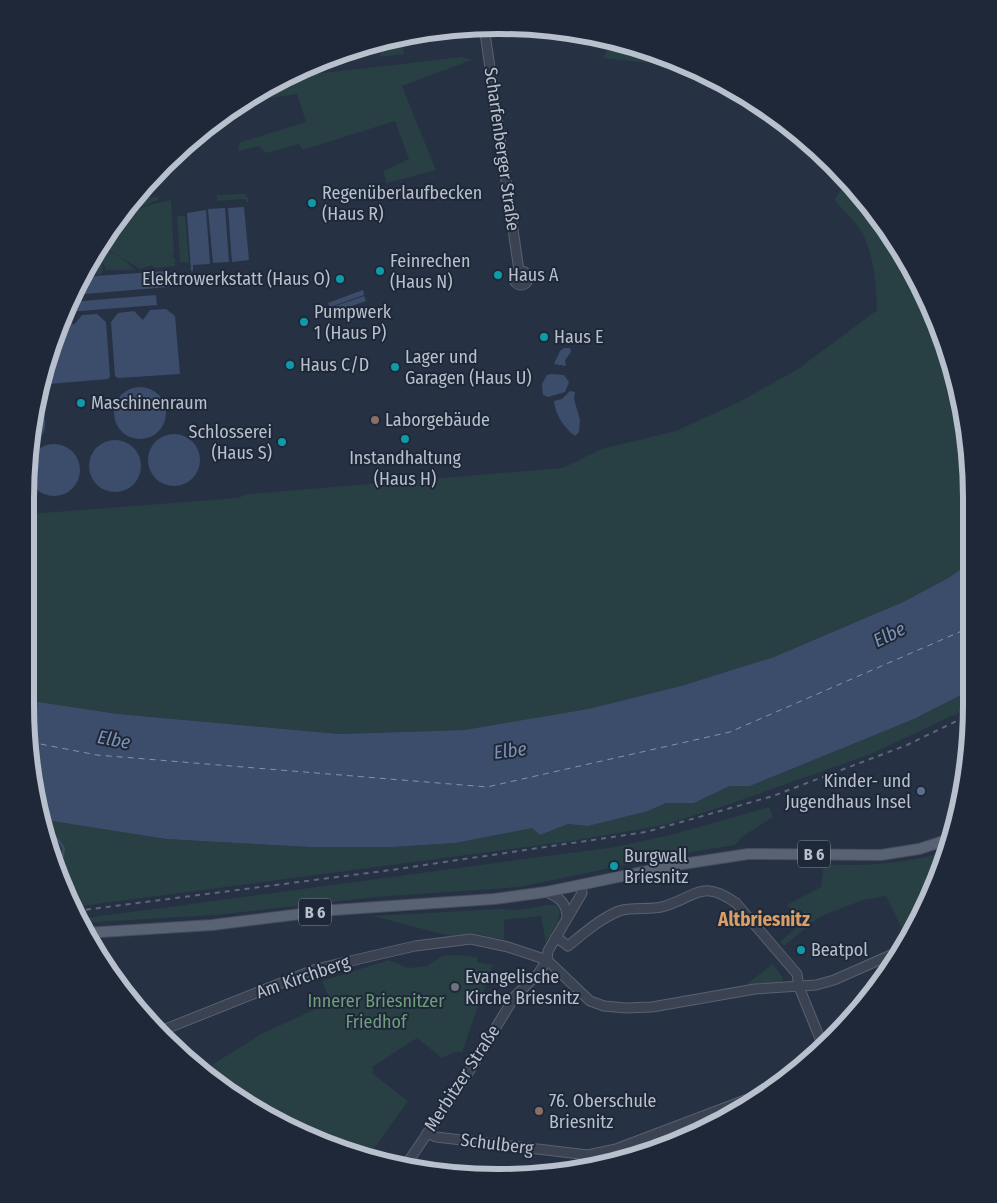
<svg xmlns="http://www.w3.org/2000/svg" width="997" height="1203" font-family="'Fira Sans Condensed',sans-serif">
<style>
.green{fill:#283f44}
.water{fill:#3c4d6c}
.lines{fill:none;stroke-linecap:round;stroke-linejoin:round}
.stream{stroke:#3c4d6c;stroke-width:2}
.ferry{stroke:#7f92b4;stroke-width:1;stroke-dasharray:6 5;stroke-linecap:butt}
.minor-casing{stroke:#596170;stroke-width:11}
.major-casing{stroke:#444c5c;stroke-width:12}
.minor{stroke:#3b4353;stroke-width:9}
.major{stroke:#596273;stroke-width:10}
.rail{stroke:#5d677a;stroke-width:2;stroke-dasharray:5 5;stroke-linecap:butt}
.culture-dot{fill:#0f9aa8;stroke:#1f2838;stroke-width:2}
.education-dot{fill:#8d6e63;stroke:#1f2838;stroke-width:2}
.service-dot{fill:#5c6f8a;stroke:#1f2838;stroke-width:2}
.worship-dot{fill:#6b7280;stroke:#1f2838;stroke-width:2}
.labels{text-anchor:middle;stroke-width:4;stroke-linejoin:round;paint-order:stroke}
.shield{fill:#1f2838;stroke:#8a92a0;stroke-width:1}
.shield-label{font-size:16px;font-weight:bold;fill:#b8bfcd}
.street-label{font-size:18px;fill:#b8bfcd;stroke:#1f2838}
.poi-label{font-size:18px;fill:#b8bfcd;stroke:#1f2838;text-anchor:start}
.park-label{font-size:18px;fill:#6f9e7c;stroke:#1f2838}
.water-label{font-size:19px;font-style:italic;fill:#7f92b4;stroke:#1f2838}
.neighbourhood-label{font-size:19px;font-weight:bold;fill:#d99f67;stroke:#1f2838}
.rim{fill:none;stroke:#b8bfcd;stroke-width:6}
</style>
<rect width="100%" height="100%" fill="#263143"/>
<!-- green -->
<g class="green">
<polygon points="402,35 404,54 379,57 385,41"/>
<polygon points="607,50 664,56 693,68 604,58"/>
<polygon points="462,57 472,60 402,86 436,170 387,183 383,171 409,159 395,121 303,150 299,144 266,153 259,146 238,151 240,143 244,141 306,122 297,94 245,102 263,90 275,89 274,84 288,77"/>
<path d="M837,168L892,235L936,317L963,406L972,498V561L950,577L903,602L774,657L681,686L588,709L464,730L339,734L118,714L25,700L28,514L238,498L247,494L563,468L601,449L676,431L741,401L798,369L877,310C876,284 874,253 860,229C853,218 841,210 835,199L841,190Z"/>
<polygon points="238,194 245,194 249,199 248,203 244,199 217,201 217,195"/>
<polygon points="159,197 158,200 129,212 139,198"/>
<path d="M171,200L174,253L172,256L175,258V266L154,268L152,265L140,269L104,247C128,214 130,208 171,200Z"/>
<polygon points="177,216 185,216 189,263 180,262"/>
<polygon points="103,248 122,258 135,270 106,270 99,254"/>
<polygon points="98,255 103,263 102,274 84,276"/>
<polygon points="971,690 971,707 871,754 727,805 664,825 572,841 74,907 41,827 52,821 166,839 310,847 392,847 455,843 532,827 540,835 568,824 588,826 648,811 666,803 694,803 730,786 750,786 914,719"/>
<polygon points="769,807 773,817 742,837 735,845 672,855 520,887 377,897 215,915 81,923 79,919 615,847 674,834"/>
<path d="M948,851L911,936L907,939L886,896L863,900L819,917L784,946L780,942L801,923L787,905L821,887L824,864C867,867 907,863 948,851Z"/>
<polygon points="548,905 556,905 560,911 558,922 546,943 541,916 504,920 504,940 473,933 453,937 373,916 497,909 518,910"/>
<polygon points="457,955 477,957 477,962 493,965 462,1052 455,1052 442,1058 417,1038 372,1067 374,1071 372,1073 408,1101 368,1157 346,1153 236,1098 202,1071 263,1033 331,1002 322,981 389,960 408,968 427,966 442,956"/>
<polygon points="773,964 783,978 782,982 747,984"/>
</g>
<!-- water -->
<g class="water">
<polygon points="244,207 249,260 232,262 228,208"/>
<polygon points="225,208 229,262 213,263 208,209"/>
<polygon points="206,210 210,264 193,265 193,271 191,271 187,213"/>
<polygon points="167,271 169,287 72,295 82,277"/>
<polygon points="363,290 364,295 330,307 328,303"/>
<polygon points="156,295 157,305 67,312 70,302"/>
<polygon points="364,296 366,301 332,313 330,308"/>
<polygon points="166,309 175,316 180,374 118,378 115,376 111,322 118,313 134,311 143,320 150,310"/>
<polygon points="97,314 106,322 110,376 108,379 49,384 46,381 65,317 74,325 82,315"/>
<polygon points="564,348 570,348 571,352 565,360 566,366 554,364 560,351"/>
<polygon points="551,374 564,375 569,382 565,392 548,397 543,395 542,384 547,375"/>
<circle cx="140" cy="413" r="26"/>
<path d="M570,391L575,392L574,399L580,420L579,432L575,436C564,428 555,414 554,401L562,399Z"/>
<path d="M39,406C50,421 46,438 29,447V437Z"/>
<circle cx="174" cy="460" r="26"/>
<circle cx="115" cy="466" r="26"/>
<circle cx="54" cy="470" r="26"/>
<polygon points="972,561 971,690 914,719 750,786 730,786 694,803 666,803 648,811 588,826 568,824 540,835 532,828 455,843 392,847 310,847 166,839 52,821 41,827 25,700 118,714 339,734 464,730 588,709 681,686 774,657 903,602 950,577"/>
</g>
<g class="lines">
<!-- stream -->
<polyline class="stream" points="42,828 56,837 64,848 60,872"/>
<!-- ferry -->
<polyline class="ferry" points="30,742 97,755 487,787 730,732 971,627"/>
<!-- minor casing -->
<g class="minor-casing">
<g id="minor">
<polyline points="484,26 519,271"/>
<circle cx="521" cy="278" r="7"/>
<path d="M546,892C559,897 567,903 567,918"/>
<path d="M556,937L568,946C583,934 601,918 619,911C634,906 650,911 665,906C697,896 702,879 736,903L797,974L799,987L823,1046"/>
<polyline points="158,1032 316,969 415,946 471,939 508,947 547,960 590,1001 604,1006 626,1008 652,1007 755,989 816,985 834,980 902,950"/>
<polyline points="427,1133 436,1137 588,1155 616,1149 766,1092"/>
<polyline points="406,1165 470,1070 515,996 538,974 547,960 548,951 582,893 581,885"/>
</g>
</g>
<!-- major casing -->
<g class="major-casing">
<polyline id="major" points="85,933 212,925 333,910 494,899 546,892 676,865 748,854 881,855 919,849 950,839"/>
</g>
<!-- minor -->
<use href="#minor" class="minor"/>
<!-- major -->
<use href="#major" class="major"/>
<!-- rail -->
<polyline class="rail" points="76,911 391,870 646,832 773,796 907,745 971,714"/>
</g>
<!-- markers -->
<g class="culture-dot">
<circle cx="312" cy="203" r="5"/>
<circle cx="380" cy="271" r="5"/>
<circle cx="498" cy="275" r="5"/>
<circle cx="340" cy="279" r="5"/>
<circle cx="304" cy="322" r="5"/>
<circle cx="544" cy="337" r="5"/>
<circle cx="290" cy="365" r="5"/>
<circle cx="395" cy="367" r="5"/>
<circle cx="81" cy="403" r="5"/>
<circle cx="405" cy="439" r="5"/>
<circle cx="282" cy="442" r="5"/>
<circle cx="614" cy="866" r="5"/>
<circle cx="801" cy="950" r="5"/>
</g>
<g class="education-dot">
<circle cx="375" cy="420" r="5"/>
<circle cx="539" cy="1111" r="5"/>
</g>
<circle class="service-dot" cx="921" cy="791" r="5"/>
<circle class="worship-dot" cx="455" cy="987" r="5"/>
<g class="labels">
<!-- shield labels -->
<g class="shield">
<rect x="798" y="840.5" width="32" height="27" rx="4"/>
<rect x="299" y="898.5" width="32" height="27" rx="4"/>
</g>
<g class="shield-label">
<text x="814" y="860">B 6</text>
<text x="315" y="918">B 6</text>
</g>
<!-- street labels -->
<g class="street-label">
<text transform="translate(502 149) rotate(82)" y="6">Scharfenberger Straße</text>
<text transform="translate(303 977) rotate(-19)" y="6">Am Kirchberg</text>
<text transform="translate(462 1078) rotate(-57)" y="6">Merbitzer Straße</text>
<text transform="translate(497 1144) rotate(7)" y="6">Schulberg</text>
</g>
<!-- poi labels -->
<g class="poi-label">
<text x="322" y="199">Regenüberlaufbecken<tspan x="322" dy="21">(Haus R)</tspan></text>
<text x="390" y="267">Feinrechen<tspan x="390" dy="21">(Haus N)</tspan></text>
<text x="508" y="281">Haus A</text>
<text x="330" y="285" text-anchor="end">Elektrowerkstatt (Haus O)</text>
<text x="314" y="318">Pumpwerk<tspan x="314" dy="21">1 (Haus P)</tspan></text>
<text x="554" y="343">Haus E</text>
<text x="405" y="363">Lager und<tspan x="405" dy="21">Garagen (Haus U)</tspan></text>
<text x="300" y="371">Haus C/D</text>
<text x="91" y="409">Maschinenraum</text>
<text x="385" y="426">Laborgebäude</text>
<text x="272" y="438" text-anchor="end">Schlosserei<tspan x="272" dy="21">(Haus S)</tspan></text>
<text x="405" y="464" text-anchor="middle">Instandhaltung<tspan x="405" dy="21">(Haus H)</tspan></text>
<text x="911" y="787" text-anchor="end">Kinder- und<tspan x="911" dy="21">Jugendhaus Insel</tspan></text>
<text x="624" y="862">Burgwall<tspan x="624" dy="21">Briesnitz</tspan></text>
<text x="811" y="956">Beatpol</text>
<text x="465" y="983">Evangelische<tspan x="465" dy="21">Kirche Briesnitz</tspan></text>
<text x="549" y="1107">76. Oberschule<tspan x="549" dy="21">Briesnitz</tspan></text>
</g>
<!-- park labels -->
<g class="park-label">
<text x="376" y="1007">Innerer Briesnitzer<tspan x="376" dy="21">Friedhof</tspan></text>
</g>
<!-- water labels -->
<g class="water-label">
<text transform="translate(889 634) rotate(-26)" y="7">Elbe</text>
<text transform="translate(114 739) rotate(11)" y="7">Elbe</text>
<text transform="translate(510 750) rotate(-7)" y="7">Elbe</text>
</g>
<!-- neighbourhood labels -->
<g class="neighbourhood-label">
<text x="764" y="926">Altbriesnitz</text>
</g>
</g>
<!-- crop -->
<path d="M0 0H997V1203H0ZM498 34H499A464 464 0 0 1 963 498V705A464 464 0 0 1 499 1169H498A464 464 0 0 1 34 705V498A464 464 0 0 1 498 34Z" fill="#1f2838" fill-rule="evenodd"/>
<path class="rim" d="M498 34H499A464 464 0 0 1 963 498V705A464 464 0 0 1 499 1169H498A464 464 0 0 1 34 705V498A464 464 0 0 1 498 34Z"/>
</svg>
